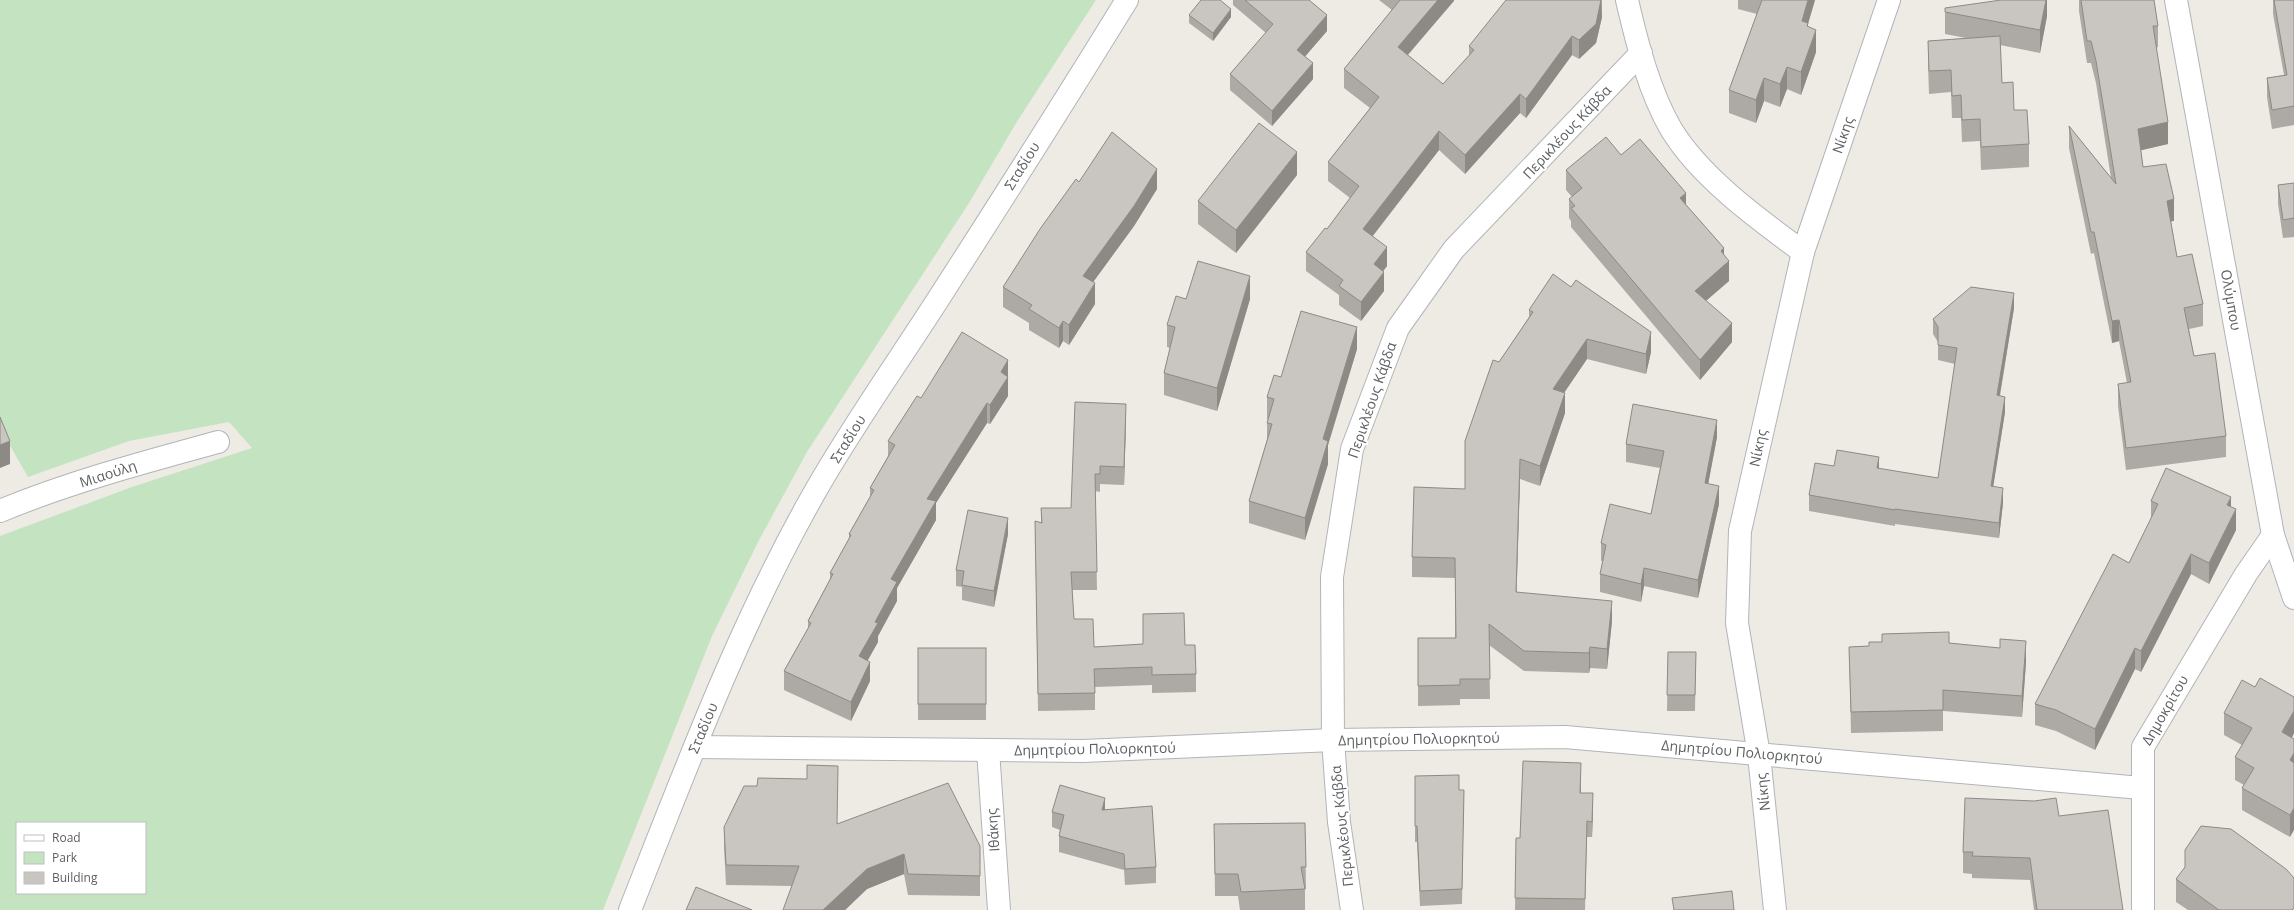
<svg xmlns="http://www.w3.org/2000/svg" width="2294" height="910" font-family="'Open Sans',sans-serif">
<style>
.green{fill:#c4e4c1;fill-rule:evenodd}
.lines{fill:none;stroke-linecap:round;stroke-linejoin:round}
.minor-casing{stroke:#b1b4b8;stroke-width:24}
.tertiary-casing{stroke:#b1b4b8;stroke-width:24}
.minor{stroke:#fff;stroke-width:22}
.tertiary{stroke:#fff;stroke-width:22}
.wall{fill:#ada9a5}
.shaded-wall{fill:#8d8a86}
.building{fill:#c9c5c0;stroke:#8d8a86}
.labels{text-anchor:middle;stroke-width:4;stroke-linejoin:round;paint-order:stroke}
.street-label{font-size:14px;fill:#5c6063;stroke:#fff}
</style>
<rect width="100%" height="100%" fill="#edebe4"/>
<!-- green -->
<path class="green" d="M0,0H1096L1018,120L969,203L807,452L758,542L712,636L603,910H0V536L132,487L252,448L229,422L129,441L28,477L0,428ZM17,823H145V893H17Z"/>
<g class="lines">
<!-- minor casing -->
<g class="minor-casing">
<g id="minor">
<path d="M1627,0C1637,43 1649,91 1671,129C1700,177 1758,219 1803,252"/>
<path d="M0,511C70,482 145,462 218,442"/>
<polyline points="695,747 1083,751 1333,740 1565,737 2141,788"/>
<polyline points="988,750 999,910"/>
<polyline points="1352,910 1339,822 1333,740 1332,577 1352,449 1398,328 1454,249 1641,53"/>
<polyline points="1775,910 1759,755 1737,623 1740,531 1803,252 1889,0"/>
<polyline points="2143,910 2143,747 2246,574 2273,535"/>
</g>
</g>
<!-- tertiary casing -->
<g class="tertiary-casing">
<g id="tertiary">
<polyline points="2176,0 2273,535 2294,598"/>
<path d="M630,910C686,768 740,623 816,490C856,420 903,355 946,287C1007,192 1068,96 1127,0"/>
</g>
</g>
<!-- minor -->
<use href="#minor" class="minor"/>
<!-- tertiary -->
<use href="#tertiary" class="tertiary"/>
</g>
<!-- wall -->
<g class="wall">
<polygon points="1233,0 1309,0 1327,31 1305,56 1313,79 1272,126 1230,90 1230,74 1266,33 1233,5"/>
<polygon points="1379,0 1454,0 1408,55 1443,84 1469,56 1469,46 1602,0 1602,17 1596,43 1579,59 1572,55 1526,118 1520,113 1465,174 1439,150 1373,236 1387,266 1383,271 1384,291 1361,321 1339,305 1339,295 1306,271 1306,252 1327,229 1350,198 1328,181 1328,162 1370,108 1344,88 1344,69 1392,10"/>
<polygon points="1738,0 1815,0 1808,23 1808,27 1816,52 1801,95 1787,89 1780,107 1764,101 1756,123 1729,113 1729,90 1757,14 1738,9"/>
<polygon points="2047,0 2047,16 2040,53 2000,45 2002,83 2029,144 2029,167 1981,170 1980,141 1962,142 1961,118 1952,118 1951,92 1929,94 1928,64 1928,41 1966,38 1945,34 1945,8"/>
<polygon points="2079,0 2154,0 2158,26 2158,47 2156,48 2168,144 2141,150 2143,167 2174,221 2171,221 2177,257 2203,304 2203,326 2189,329 2194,356 2226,436 2226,457 2126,470 2118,406 2118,384 2127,383 2119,341 2112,343 2094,253 2091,254 2069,148 2069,126 2111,178 2096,83 2091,63 2087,63 2079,11"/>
<polygon points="2273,0 2294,0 2294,125 2272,129 2267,97 2267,78 2284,75 2273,14"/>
<polygon points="1189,15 1231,17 1213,41 1189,23"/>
<polygon points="1621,155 1686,205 1724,256 1729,281 1706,301 1732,342 1700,380 1571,227 1571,221 1569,218 1569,199 1572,197 1566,190 1566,170"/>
<polygon points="1297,175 1236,253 1198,224 1198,201"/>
<polygon points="1079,182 1157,189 1134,226 1093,282 1095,304 1069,345 1063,341 1059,348 1029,330 1029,323 1003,307 1003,287"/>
<polygon points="2294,183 2294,237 2283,238 2278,204 2278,185"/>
<polygon points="1186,299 1250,299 1217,411 1164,395 1164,373 1170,348 1167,347 1167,325"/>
<polygon points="2014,308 2000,396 2005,412 1993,486 2003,503 1999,538 1895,524 1895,526 1809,511 1809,495 1834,466 1938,478 1955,364 1938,360 1938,342 1933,334 1933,319"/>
<polygon points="1529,310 1651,352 1646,374 1587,359 1564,393 1565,413 1540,486 1520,479 1516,592 1612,621 1607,669 1590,668 1589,673 1524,671 1489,645 1490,699 1460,699 1460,705 1418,706 1418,638 1455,638 1455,578 1412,577 1412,557 1465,489 1499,362 1529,317"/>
<polygon points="1357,349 1328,445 1328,464 1305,540 1249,523 1249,501 1267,440 1267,423 1268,420 1267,419 1267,397 1281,377"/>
<polygon points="1008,396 990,424 987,423 936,503 936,520 897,588 897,601 878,636 878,642 867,661 870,681 851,721 784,690 784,671 808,629 808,621 830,579 830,573 849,539 849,534 870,497 870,488 888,456 888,441 921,398"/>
<polygon points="1126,421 1124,485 1100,484 1100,492 1095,491 1097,590 1072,590 1074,619 1094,647 1143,644 1143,614 1185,645 1196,674 1196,692 1152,693 1152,685 1095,687 1095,710 1038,711 1035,521 1041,523 1041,508 1071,508"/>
<polygon points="1717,437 1708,484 1719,504 1698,598 1644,586 1641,602 1600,592 1600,574 1603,561 1601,561 1601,543 1651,514 1660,468 1626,462 1626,444"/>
<polygon points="2151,501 2231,507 2236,530 2209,584 2191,574 2141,672 2135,669 2095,750 2056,731 2035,725 2035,704 2129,563 2151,519"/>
<polygon points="1008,534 994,607 962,600 962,587 956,586 956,570"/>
<polygon points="1869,642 1949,643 2026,662 2022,717 1943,711 1943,731 1851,733 1849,647 1869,646"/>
<rect x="918" y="648" width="68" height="72"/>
<polygon points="1668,652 1696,652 1695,711 1667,711"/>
<polygon points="2255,687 2294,697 2294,733 2292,738 2290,837 2242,810 2242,788 2244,785 2235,780 2235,757 2242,745 2224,735 2224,713"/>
<polygon points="1415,776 1459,790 1464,790 1462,904 1420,906 1417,842 1415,842"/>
<polygon points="1581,779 1581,793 1593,809 1592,837 1587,837 1585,910 1515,910 1516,838 1520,838"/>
<polygon points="1105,809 1156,867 1156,883 1125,885 1124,870 1059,852 1059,836 1060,830 1052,827 1052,812"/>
<polygon points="2059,816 2123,910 2034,910 2030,880 1972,878 1972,874 1963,873 1963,852"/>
<polygon points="1305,823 1306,889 1305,889 1305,910 1240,910 1238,896 1215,896 1214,824"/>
<polygon points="837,824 980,846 980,896 908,895 904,874 867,889 845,910 783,910 792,886 726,885 724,847 724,827"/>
<polygon points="2185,850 2294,910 2188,910 2176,902 2176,879 2185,868"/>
</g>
<!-- shaded-wall -->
<g class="shaded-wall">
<polygon points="1438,0 1454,0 1454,1 1398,66 1398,47"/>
<polygon points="1601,0 1602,17 1596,43 1579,59 1579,40"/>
<polygon points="1808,0 1815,0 1808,24 1808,23 1808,46 1802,21"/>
<polygon points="2046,0 2047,0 2047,16 2040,53 2040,30"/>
<polygon points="1231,9 1231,17 1213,41 1213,33"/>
<polygon points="1327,15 1327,31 1297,66 1297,50"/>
<polygon points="1816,30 1816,52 1801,95 1801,72"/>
<polygon points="1572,36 1572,55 1526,118 1526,99"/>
<polygon points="1313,63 1313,79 1272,126 1272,111"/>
<polygon points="1787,67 1787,89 1780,107 1780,84"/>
<polygon points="1764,78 1764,101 1756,123 1756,100"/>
<polygon points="1520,94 1520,113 1465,174 1465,155"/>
<polygon points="2168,122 2168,144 2138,151 2138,129"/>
<polygon points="1439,131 1439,150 1363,248 1363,229"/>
<polygon points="1297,152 1297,175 1236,253 1236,230"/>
<polygon points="1157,169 1157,189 1134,226 1083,296 1083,276"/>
<polygon points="1686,193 1686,213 1680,198"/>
<polygon points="2174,199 2174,221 2167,222 2167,201"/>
<polygon points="1387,247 1387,266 1374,283 1374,264"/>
<polygon points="1724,248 1724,265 1729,261 1729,281 1695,310 1695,291 1721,251"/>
<polygon points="1384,272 1384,291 1361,321 1361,302"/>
<polygon points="1250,276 1250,299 1217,411 1217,388"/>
<polygon points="1095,283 1095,304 1069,345 1069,325"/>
<polygon points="2014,293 2014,308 1997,411 1997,395"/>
<polygon points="2119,320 2119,341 2112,343 2112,321"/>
<polygon points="1063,321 1063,341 1059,348 1059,328"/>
<polygon points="1732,323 1732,342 1700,380 1700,360"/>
<polygon points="1357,327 1357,349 1328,445 1328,464 1305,540 1305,518 1323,439"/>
<polygon points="1651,332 1651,352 1646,374 1646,354"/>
<polygon points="1587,339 1587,359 1553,409 1553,389"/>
<polygon points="1008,360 1008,396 990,424 990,405 1001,372"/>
<polygon points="1565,393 1565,413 1540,486 1540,466"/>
<polygon points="2005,397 2005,412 1991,501 1991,486"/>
<polygon points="987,403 987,423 936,503 936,520 897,588 897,601 878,636 878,642 859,676 859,656 875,622 891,579 927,499"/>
<polygon points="1126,404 1126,421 1124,485 1124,467"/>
<polygon points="1717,420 1717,437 1705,501 1705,483"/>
<polygon points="10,441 10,464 0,468 0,445"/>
<polygon points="1879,457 1879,473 1877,468"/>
<polygon points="1520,459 1520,479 1516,612 1516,592"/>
<polygon points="1719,486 1719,504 1698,598 1698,580"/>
<polygon points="2003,488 2003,503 1999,538 1999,523"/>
<polygon points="2231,497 2231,518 2227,505"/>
<polygon points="2236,509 2236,530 2209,584 2209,563"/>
<polygon points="1008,518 1008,534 994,607 994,591"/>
<polygon points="2191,554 2191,574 2141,672 2141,651"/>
<polygon points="1644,568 1644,586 1641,602 1641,584"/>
<polygon points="1612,601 1612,621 1607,669 1607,649"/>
<polygon points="2026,641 2026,662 2022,717 2022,696"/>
<polygon points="1590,647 1590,668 1589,673 1589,653"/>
<polygon points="2135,648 2135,669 2095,750 2095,729"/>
<polygon points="870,662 870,681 851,721 851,702"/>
<polygon points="2294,711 2294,733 2282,755 2282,732"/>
<polygon points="2294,753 2294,775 2290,760"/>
<polygon points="1581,763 1581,779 1580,808 1580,793"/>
<polygon points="1593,793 1593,809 1592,837 1592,822"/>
<polygon points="1105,798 1105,813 1102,810"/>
<polygon points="2294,808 2294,830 2290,837 2290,815"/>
<polygon points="904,854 904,874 867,889 845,910 823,910 867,869"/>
</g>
<!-- building -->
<g class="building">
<polygon points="1201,0 1220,0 1231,9 1213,33 1189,15"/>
<polygon points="1245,0 1309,0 1327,15 1297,50 1313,63 1272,111 1230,74 1273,24"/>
<polygon points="1400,0 1438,0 1398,47 1443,84 1474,50 1469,46 1506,0 1601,0 1596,24 1579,40 1572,36 1526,99 1520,94 1465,155 1439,131 1363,229 1387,247 1374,264 1384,272 1361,302 1339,286 1343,280 1306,252 1325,228 1327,229 1359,186 1328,162 1379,97 1344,69"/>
<polygon points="1762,0 1808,0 1802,21 1808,23 1807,26 1816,30 1801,72 1787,67 1780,84 1764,78 1756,100 1729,90"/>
<polygon points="2001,0 2046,0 2040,30 1945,12 1945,8"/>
<polygon points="2081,0 2154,0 2158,26 2153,26 2168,122 2138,129 2143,167 2166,164 2174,199 2167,201 2177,257 2192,254 2203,304 2184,308 2194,356 2215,353 2226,436 2126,448 2118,384 2131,382 2119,320 2112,321 2094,232 2091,232 2069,126 2116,184 2096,61 2091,41 2087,41"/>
<polygon points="2274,0 2294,0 2294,106 2272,110 2267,78 2287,75"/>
<polygon points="2000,36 2002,83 2013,82 2014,110 2027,110 2029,144 1981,147 1980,119 1962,120 1961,95 1952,96 1951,70 1929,71 1928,41"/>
<polygon points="1259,123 1297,152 1236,230 1198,201"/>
<polygon points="1112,132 1157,169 1134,206 1083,276 1095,283 1069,325 1063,321 1059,328 1029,309 1032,305 1003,287 1040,229 1076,179 1079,182"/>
<polygon points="1606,137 1621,155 1640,139 1686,193 1680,198 1724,248 1721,251 1729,261 1695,291 1732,323 1700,360 1571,208 1575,206 1569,199 1582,188 1566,170"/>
<polygon points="2294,183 2294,218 2283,220 2278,185"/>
<polygon points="1198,261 1250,276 1217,388 1164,373 1175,327 1167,325 1176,296 1186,299"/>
<polygon points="1553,274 1571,287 1576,280 1651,332 1646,354 1587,339 1553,389 1565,393 1540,466 1520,459 1516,592 1612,601 1607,649 1590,647 1589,653 1524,651 1489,624 1490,679 1460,679 1460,685 1418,686 1418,638 1456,638 1455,558 1412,557 1414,487 1465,489 1465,441 1493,360 1499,362 1533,312 1529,310"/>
<polygon points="1971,287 2014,293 1997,395 2005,397 1991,486 2003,488 1999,523 1895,509 1895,510 1809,495 1815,463 1834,466 1837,450 1879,457 1877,468 1938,478 1957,348 1938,345 1938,327 1933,319"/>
<polygon points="1301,311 1357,327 1323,439 1328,441 1305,518 1249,501 1272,424 1267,423 1274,399 1267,397 1274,375 1281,377"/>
<polygon points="962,332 1008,360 1001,372 1008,377 990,405 987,403 927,499 936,501 891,579 897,582 875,622 878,623 859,656 870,662 851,702 784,671 811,623 808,621 833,574 830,573 851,535 849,534 874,490 870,488 895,445 888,441 917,396 921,398"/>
<polygon points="1075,402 1126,404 1124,467 1100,466 1100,474 1095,474 1097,572 1071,572 1074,619 1093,619 1094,647 1143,644 1143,614 1184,613 1185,645 1195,645 1196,674 1152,675 1152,667 1094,669 1095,693 1038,694 1035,521 1042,523 1041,508 1071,508"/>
<polygon points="1633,404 1717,420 1705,483 1719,486 1698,580 1644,568 1641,584 1600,574 1606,545 1601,543 1610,504 1651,514 1664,451 1626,444"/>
<polygon points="0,417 10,441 0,445"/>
<polygon points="2166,468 2231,497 2227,505 2236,509 2209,563 2191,554 2141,651 2135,648 2095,729 2056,710 2035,704 2113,554 2129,563 2158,504 2151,501"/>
<polygon points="968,510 1008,518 994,591 962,585 964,571 956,570"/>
<polygon points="1949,632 1949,643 2000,648 2000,639 2026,641 2022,696 1943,690 1943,710 1851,712 1849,647 1869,646 1869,642 1882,642 1882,634"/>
<rect x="918" y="648" width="68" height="56"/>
<polygon points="1668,652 1696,652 1695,695 1667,695"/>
<polygon points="2260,678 2294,697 2294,711 2282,732 2294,739 2294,753 2290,760 2294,763 2294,808 2290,815 2242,788 2254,768 2235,757 2252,728 2224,713 2242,680 2255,687"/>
<polygon points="1523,761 1581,763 1580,793 1593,793 1592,822 1587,821 1585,899 1515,898 1516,838 1520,838"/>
<polygon points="807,765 838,766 837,824 948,783 980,846 980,876 908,874 904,854 867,869 823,910 783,910 799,866 726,865 724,827 744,786 757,786 758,778 807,779"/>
<polygon points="1459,775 1459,790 1464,790 1462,889 1420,891 1417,826 1415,826 1415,776"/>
<polygon points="1060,785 1105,798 1102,810 1152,806 1156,867 1125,869 1124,854 1059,836 1064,815 1052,812"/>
<polygon points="1965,798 2034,801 2056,798 2059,816 2108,810 2123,910 2037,910 2030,858 1972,856 1973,852 1963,852"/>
<polygon points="1305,823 1306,867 1301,867 1305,889 1241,892 1238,874 1215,874 1214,824"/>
<polygon points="2201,826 2231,829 2286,869 2294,878 2294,908 2292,910 2219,910 2176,879 2185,867 2185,850"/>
<polygon points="696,887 752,910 686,910"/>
<polygon points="1732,891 1734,910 1674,910 1672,898"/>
</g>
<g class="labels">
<!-- street labels -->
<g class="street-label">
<text transform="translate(1567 132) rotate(-47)" y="5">Περικλέους Κάβδα</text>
<text transform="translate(1843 135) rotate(-71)" y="5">Νίκης</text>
<text transform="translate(1022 166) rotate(-58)" y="5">Σταδίου</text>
<text transform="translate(2231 300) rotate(80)" y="5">Ολύμπου</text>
<text transform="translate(1372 400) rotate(-71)" y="5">Περικλέους Κάβδα</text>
<text transform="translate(848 439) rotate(-58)" y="5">Σταδίου</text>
<text transform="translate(1758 448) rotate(-78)" y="5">Νίκης</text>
<text transform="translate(108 474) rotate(-18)" y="5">Μιαούλη</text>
<text transform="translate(2165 710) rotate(-60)" y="5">Δημοκρίτου</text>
<text transform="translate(703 728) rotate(-67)" y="5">Σταδίου</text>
<text transform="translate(1419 739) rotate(-1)" y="5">Δημητρίου Πολιορκητού</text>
<text transform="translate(1095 749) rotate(-1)" y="5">Δημητρίου Πολιορκητού</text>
<text transform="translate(1742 752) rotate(5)" y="5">Δημητρίου Πολιορκητού</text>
<text transform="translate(1763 792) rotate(-96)" y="5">Νίκης</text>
<text transform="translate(1342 826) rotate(-96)" y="5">Περικλέους Κάβδα</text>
<text transform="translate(993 830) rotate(-94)" y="5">Ιθάκης</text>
</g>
</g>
<!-- legend -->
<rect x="16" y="822" width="130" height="72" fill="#ffffff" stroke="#bebfc1"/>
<rect x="24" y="835" width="20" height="6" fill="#ffffff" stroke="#bebfc1"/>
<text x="52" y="842" font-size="12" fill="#5c6063">Road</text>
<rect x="24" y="852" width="20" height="12" fill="#c4e4c1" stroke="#bebfc1"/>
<text x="52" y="862" font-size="12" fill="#5c6063">Park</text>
<rect x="24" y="872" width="20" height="12" fill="#c9c5c0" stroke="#bebfc1"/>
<text x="52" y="882" font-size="12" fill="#5c6063">Building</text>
</svg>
